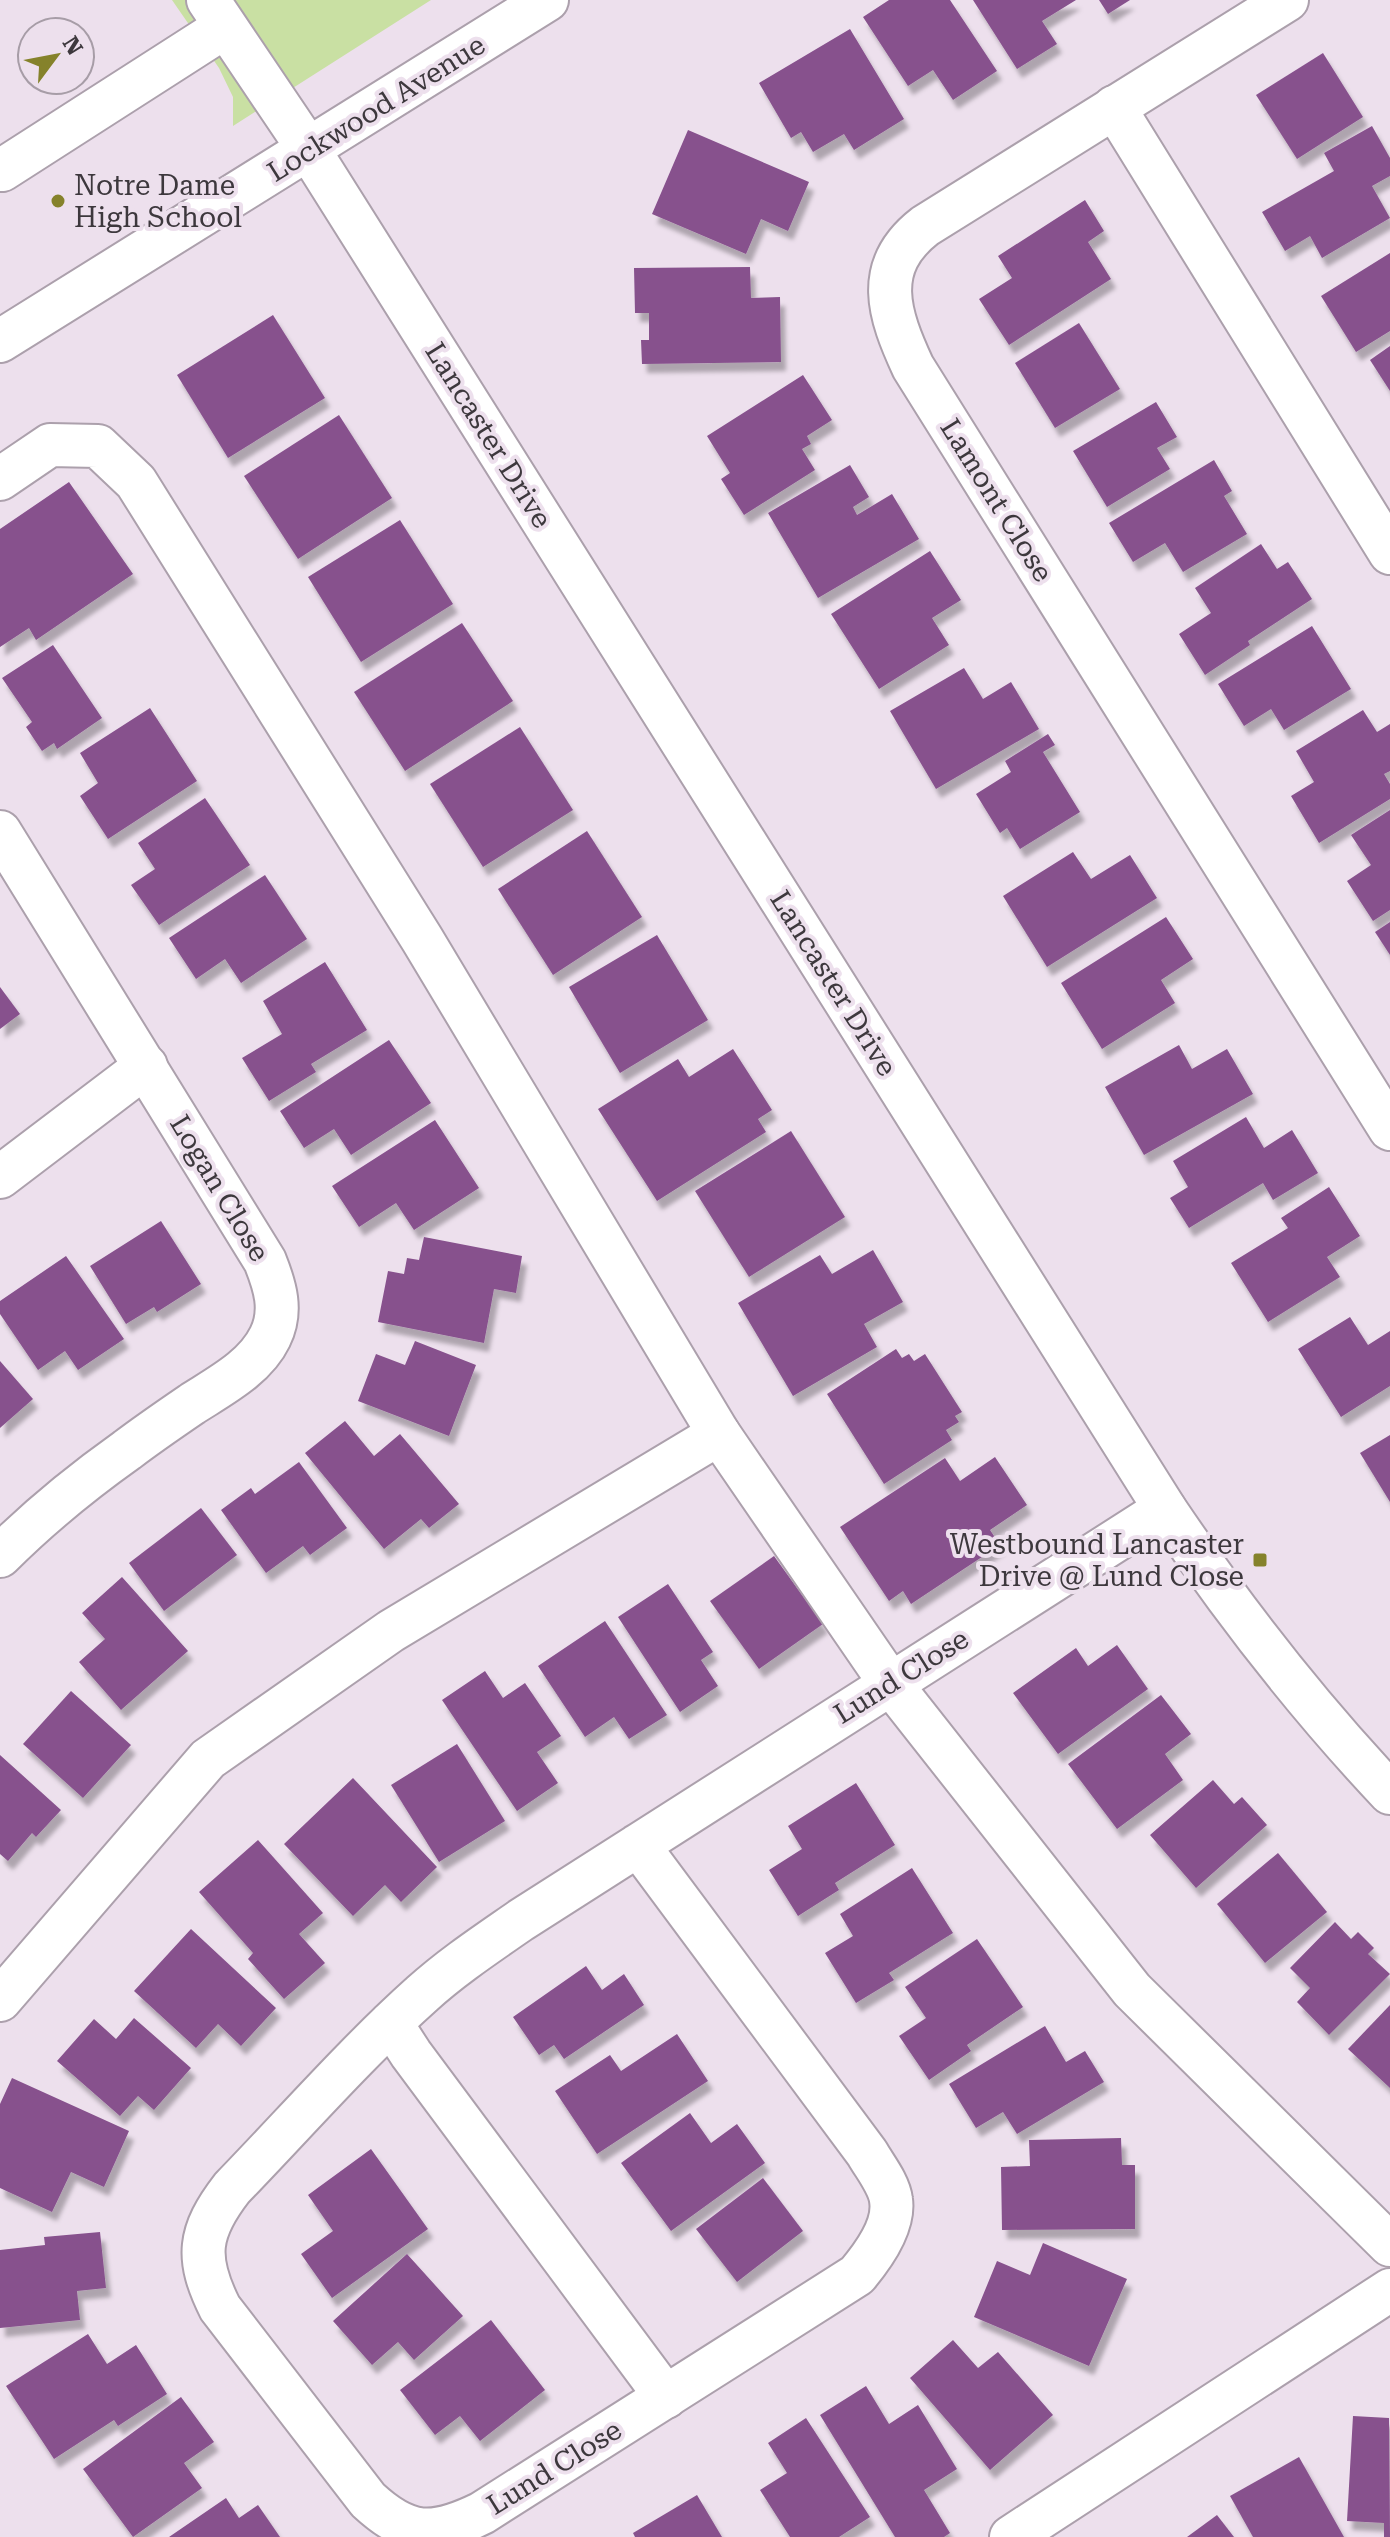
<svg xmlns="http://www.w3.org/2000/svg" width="1390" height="2537" font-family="'Roboto Serif',serif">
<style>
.green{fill:#c9e0a3}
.building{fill:#87518d;filter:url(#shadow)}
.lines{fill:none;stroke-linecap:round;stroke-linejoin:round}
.minor-casing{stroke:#aca0ac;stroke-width:46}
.minor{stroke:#fff;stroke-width:42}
.poi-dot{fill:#85822b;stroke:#ede0ed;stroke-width:3}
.labels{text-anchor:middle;stroke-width:8;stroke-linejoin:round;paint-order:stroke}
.street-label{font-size:28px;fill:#3d383d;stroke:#ede0ed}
.poi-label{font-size:28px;fill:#3d383d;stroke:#ede0ed;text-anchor:start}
</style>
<defs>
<filter id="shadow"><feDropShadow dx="5" dy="9" stdDeviation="2" flood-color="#0004"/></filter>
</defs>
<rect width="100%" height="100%" fill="#ede0ed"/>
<!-- green -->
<polygon class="green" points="172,0 431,0 233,126 233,97 219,68"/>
<!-- building -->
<g class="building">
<polygon points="889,0 950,0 997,71 953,100 933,70 908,86 863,17"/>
<polygon points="973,0 1076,0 1042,21 1057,44 1017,69"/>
<polygon points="1099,0 1130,0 1108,14"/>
<polygon points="850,29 904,119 854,150 844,134 813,152 801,132 791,138 759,83"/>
<polygon points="1323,53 1363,117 1297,159 1256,95"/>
<polygon points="1372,126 1390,158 1390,176 1372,186 1390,218 1322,258 1310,236 1285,251 1262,212 1334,171 1324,153"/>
<polygon points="688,130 809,182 788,231 761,219 746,254 652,214"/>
<polygon points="1085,200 1104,231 1088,242 1111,279 1009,345 979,299 1012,278 998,256"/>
<polygon points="1390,253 1390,331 1356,352 1321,296"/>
<polygon points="750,267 751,298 780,297 781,362 642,364 641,340 649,340 649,313 635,313 634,268"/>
<polygon points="273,315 325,398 228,458 177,375"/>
<polygon points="1079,323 1120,389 1055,428 1015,363"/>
<polygon points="1390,346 1390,391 1370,360"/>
<polygon points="803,375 832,420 807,436 811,444 802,449 815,470 744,515 721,479 730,473 707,436"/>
<polygon points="1156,402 1177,437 1157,448 1170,469 1107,507 1073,451"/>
<polygon points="339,415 392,498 298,559 244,476"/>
<polygon points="1214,460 1232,491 1224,496 1247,534 1183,572 1165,543 1133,562 1109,523"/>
<polygon points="850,465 869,497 853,507 857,515 892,494 919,539 818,598 768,513"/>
<polygon points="69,482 133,574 36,640 29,628 0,647 0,529"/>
<polygon points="400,520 453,604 361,662 308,577"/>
<polygon points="1261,544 1277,569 1288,562 1312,599 1248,641 1250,645 1205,675 1179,634 1211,613 1195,588"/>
<polygon points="930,551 961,600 932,618 949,645 879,689 831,614"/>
<polygon points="462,623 513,701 405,771 354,692"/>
<polygon points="1312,626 1351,689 1284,730 1271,709 1244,726 1218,684"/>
<polygon points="53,645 102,718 57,749 54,743 42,751 26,727 32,722 2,678"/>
<polygon points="964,668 983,699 1011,682 1039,729 936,789 890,711"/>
<polygon points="150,708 197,781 108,839 80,796 98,783 80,753"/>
<polygon points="1363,710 1377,732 1390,724 1390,771 1384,774 1390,784 1390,799 1319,843 1291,796 1314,782 1296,751"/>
<polygon points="520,727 573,810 483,867 430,784"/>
<polygon points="1048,734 1055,745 1043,752 1080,812 1020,849 1007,828 1000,833 976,794 1011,772 1005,761"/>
<polygon points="205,798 250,865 159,925 131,885 155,869 138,843"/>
<polygon points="1390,810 1390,910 1373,921 1347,881 1371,865 1351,835"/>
<polygon points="587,831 642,917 553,975 498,889"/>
<polygon points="1073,852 1091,879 1130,855 1157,898 1047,967 1003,896"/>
<polygon points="265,875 307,939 241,983 225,959 196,979 169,938"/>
<polygon points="1166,917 1193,959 1161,980 1175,1003 1102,1049 1061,983"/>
<polygon points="1390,922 1390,955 1375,932"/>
<polygon points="657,935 708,1020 620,1073 569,987"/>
<polygon points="325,962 367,1030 311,1064 316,1072 269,1101 242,1058 282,1034 263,1001"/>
<polygon points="0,987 20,1014 0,1029"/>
<polygon points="389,1040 431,1103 351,1155 334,1129 304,1148 280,1111"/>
<polygon points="1179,1045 1192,1069 1227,1049 1253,1094 1144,1155 1105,1087"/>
<polygon points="733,1049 772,1110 758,1119 766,1132 657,1201 598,1109 678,1059 689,1077"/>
<polygon points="1246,1117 1264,1148 1292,1130 1318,1173 1273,1200 1263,1183 1189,1228 1170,1198 1188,1187 1173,1161"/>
<polygon points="435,1120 479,1188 414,1230 396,1203 359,1227 332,1186"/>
<polygon points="791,1131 845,1217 749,1277 695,1191"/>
<polygon points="1329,1187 1360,1236 1327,1257 1340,1277 1268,1322 1231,1263 1288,1228 1281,1218"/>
<polygon points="161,1221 201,1284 157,1312 154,1307 126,1324 90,1266"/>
<polygon points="424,1237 522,1256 516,1293 494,1289 484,1343 378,1322 388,1271 404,1274 407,1258 419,1260"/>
<polygon points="873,1250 903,1302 864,1324 877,1347 793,1396 738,1303 820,1255 832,1274"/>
<polygon points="66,1256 124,1339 78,1370 65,1351 38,1370 0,1314 0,1301"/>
<polygon points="1350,1317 1368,1345 1390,1331 1390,1386 1341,1417 1298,1349"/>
<polygon points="415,1341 476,1365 449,1436 358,1401 376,1354 405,1365"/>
<polygon points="896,1349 902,1358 909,1354 914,1361 925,1354 962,1412 955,1416 959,1422 946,1430 952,1440 884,1484 827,1394"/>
<polygon points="0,1361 33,1399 0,1428"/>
<polygon points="345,1421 374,1456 400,1434 459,1504 429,1528 421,1519 384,1549 305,1453"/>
<polygon points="1390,1435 1390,1502 1360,1453"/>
<polygon points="995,1457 1027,1505 990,1530 1000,1545 911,1604 903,1591 889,1601 840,1527 945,1458 960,1481"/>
<polygon points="299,1462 347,1528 310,1555 303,1546 266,1573 221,1510 251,1488 255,1494"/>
<polygon points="201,1508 237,1555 164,1611 129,1563"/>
<polygon points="774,1556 823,1624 759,1669 710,1601"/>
<polygon points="122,1577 188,1651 121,1710 79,1662 105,1639 82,1613"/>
<polygon points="668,1584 713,1652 701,1660 718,1686 680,1712 618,1617"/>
<polygon points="605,1621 667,1715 629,1739 614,1717 585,1737 538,1666"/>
<polygon points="1117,1645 1148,1689 1058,1754 1013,1693 1076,1648 1088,1666"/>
<polygon points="485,1671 503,1698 525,1683 561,1736 537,1752 558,1783 517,1811 442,1700"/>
<polygon points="71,1691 131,1745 83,1798 23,1744"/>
<polygon points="1161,1695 1191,1734 1165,1754 1183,1780 1117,1829 1068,1764"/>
<polygon points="457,1744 505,1821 439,1862 391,1785"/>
<polygon points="0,1755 61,1810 36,1837 32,1833 8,1861 0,1854"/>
<polygon points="353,1778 437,1867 401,1902 385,1885 353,1916 284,1844"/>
<polygon points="1213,1780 1234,1804 1242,1797 1267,1825 1196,1888 1150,1835"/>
<polygon points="856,1783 895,1845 835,1883 839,1890 798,1916 769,1870 802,1849 788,1826"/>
<polygon points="258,1840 323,1913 299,1934 325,1963 284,1999 248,1959 253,1953 199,1892"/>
<polygon points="1278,1853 1327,1912 1265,1963 1217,1904"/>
<polygon points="912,1868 953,1933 889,1973 894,1980 856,2003 825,1953 853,1936 840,1914"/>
<polygon points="1335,1922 1351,1939 1358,1932 1374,1948 1368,1954 1390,1974 1329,2035 1297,2002 1310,1988 1290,1968"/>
<polygon points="191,1929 276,2008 241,2046 218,2024 196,2048 134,1991"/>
<polygon points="977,1939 1023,2007 967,2045 971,2051 929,2080 899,2036 926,2018 905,1987"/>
<polygon points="586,1966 602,1990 624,1974 644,2005 564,2059 554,2045 539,2055 513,2017"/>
<polygon points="1390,2005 1390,2088 1348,2049"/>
<polygon points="134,2018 191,2068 154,2110 138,2096 120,2116 57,2061 94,2019 116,2039"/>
<polygon points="1045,2026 1066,2062 1085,2051 1104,2082 1017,2134 1003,2112 976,2128 949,2084"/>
<polygon points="677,2034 708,2081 597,2154 555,2091 610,2055 621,2071"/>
<polygon points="12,2078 129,2131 104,2187 71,2172 52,2212 0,2188 0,2104"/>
<polygon points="690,2113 711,2143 737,2124 765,2163 671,2231 621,2163"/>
<polygon points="1121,2138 1122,2165 1135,2165 1135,2229 1002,2230 1001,2167 1030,2166 1029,2140"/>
<polygon points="371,2149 428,2229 332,2298 301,2254 333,2231 308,2195"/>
<polygon points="763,2178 803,2231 737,2282 696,2229"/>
<polygon points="100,2232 106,2288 77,2291 80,2320 0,2328 0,2250 45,2245 44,2237"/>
<polygon points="1043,2243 1127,2279 1089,2366 974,2317 997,2261 1030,2275"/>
<polygon points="407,2254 463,2316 414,2360 398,2342 372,2365 333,2321"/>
<polygon points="491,2320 545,2390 480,2441 460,2416 435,2435 400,2390"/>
<polygon points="88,2334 107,2364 136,2345 167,2394 118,2426 114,2420 54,2459 6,2386"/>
<polygon points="953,2340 978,2368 998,2352 1053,2415 990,2470 910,2378"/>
<polygon points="866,2386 889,2424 918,2405 957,2469 924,2490 950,2533 944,2537 895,2537 820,2415"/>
<polygon points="181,2397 214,2442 184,2463 202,2488 133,2537 83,2469"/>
<polygon points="1353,2416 1389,2418 1390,2537 1384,2537 1384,2523 1347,2521"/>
<polygon points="806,2418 870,2517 839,2537 790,2537 760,2490 787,2473 768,2443"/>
<polygon points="1299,2457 1344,2537 1253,2537 1230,2496"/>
<polygon points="697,2495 722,2537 635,2537 633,2533"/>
<polygon points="226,2498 239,2518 258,2505 280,2537 169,2537"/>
<polygon points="1217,2515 1234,2537 1187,2537"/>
</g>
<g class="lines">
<!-- minor casing -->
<g class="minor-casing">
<g id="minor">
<path d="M208,0L309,150L1165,1509C1233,1610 1307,1705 1390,1793"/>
<path d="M1287,0L925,226C872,267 889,315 913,367L1390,1129"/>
<polyline points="1114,107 1390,553"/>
<polyline points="2,170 225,27"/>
<polyline points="0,341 547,0"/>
<polyline points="0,479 50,445 98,446 136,482 422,939 719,1434 890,1683 1132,1990 1390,2245"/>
<path d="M0,832L265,1261C275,1286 283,1311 270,1337C255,1368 220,1386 192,1404C170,1419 148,1434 127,1450C82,1482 39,1517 0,1556"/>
<polyline points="0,1177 146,1066"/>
<path d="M638,1845L867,2153C875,2167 889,2184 891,2200C895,2226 873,2256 857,2275L482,2513C433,2537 408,2537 368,2500L220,2308C195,2258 198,2232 232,2188C295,2123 355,2054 422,1994C453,1966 488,1943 521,1920L1165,1509"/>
<polyline points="0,2000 208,1759 391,1631 719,1434"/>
<polyline points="391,2023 411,2054 666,2397"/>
<polyline points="1011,2537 1390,2290"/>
</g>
</g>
<!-- minor -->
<use href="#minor" class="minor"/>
</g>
<!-- markers -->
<g class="poi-dot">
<circle cx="58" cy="201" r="8"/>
<rect x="1252" y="1552" width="16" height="16" rx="4"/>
</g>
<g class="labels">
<!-- street labels -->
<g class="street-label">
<text transform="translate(376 108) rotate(-32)" y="10">Lockwood Avenue</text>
<text transform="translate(489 435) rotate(58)" y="10">Lancaster Drive</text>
<text transform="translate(997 500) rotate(58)" y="10">Lamont Close</text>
<text transform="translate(834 983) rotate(58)" y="10">Lancaster Drive</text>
<text transform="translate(220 1188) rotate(59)" y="10">Logan Close</text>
<text transform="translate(901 1676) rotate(-32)" y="10">Lund Close</text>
<text transform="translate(554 2467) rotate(-32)" y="10">Lund Close</text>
</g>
<!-- poi labels -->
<g class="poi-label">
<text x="74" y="195">Notre Dame<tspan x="74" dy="32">High School</tspan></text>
<text x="1244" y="1554" text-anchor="end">Westbound Lancaster<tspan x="1244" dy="32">Drive @ Lund Close</tspan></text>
</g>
</g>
<!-- north arrow -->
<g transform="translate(56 56) rotate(58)"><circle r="38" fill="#ede0ed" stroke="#a79da7" stroke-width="2"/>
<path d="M0-6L14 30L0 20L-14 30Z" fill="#85822b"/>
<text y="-12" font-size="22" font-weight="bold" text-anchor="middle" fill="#3d383d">N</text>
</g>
</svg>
